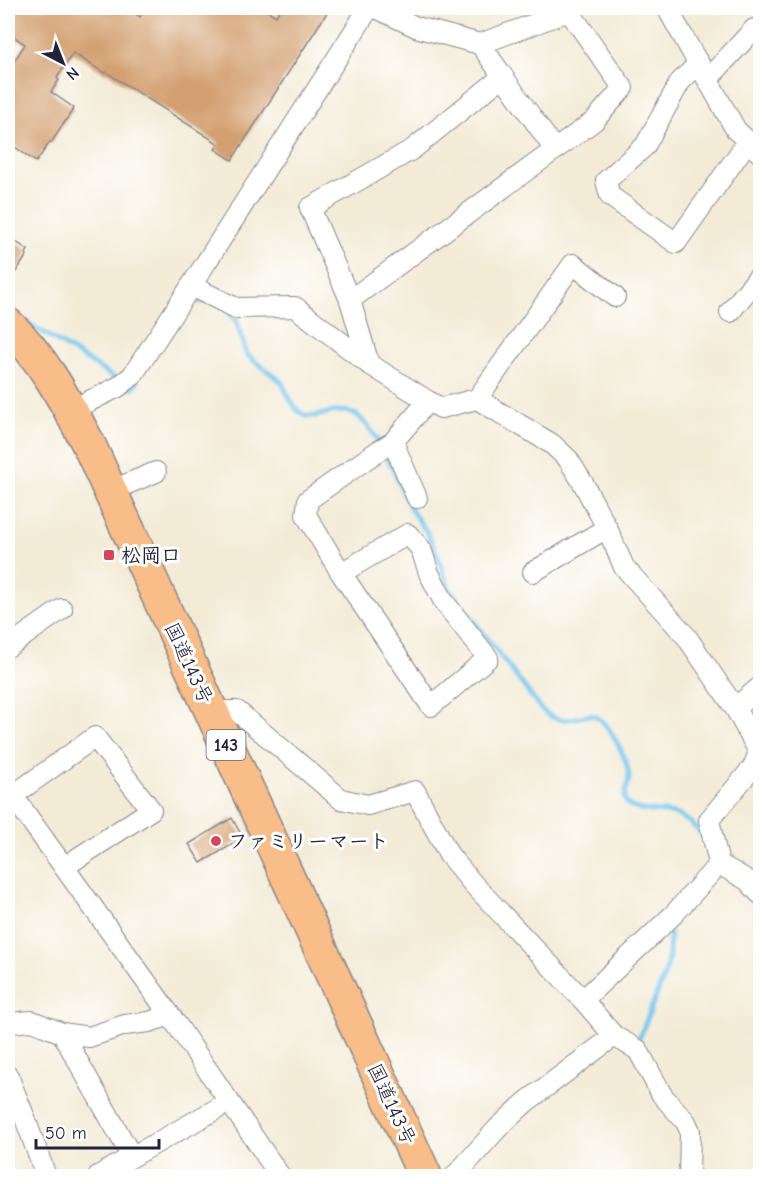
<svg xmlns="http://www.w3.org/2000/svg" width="768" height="1184" font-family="'Comic Neue','Klee One',sans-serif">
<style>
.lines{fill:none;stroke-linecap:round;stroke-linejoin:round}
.stream{stroke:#6ec3eb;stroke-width:5}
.building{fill:#d3a071}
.street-casing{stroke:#8a8688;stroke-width:22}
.highway-casing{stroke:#8a8688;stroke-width:36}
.street{stroke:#fff;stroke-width:20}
.highway{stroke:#f8bd89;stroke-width:33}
.poi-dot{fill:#d1495b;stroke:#fff;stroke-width:2}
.labels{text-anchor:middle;stroke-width:6;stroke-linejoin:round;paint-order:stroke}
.shield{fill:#fff;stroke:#646476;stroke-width:1.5}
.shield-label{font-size:18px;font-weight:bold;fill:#22223b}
.poi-label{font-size:20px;font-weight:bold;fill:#22223b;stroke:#fff;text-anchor:start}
.street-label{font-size:20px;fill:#22223b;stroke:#fff}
</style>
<rect width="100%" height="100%" fill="#fff"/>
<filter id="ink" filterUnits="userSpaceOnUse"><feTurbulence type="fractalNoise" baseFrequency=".0167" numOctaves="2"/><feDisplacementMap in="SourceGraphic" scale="12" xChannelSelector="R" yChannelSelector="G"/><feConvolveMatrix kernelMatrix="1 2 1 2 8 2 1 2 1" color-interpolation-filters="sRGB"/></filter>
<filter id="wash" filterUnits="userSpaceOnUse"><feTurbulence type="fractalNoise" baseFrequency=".008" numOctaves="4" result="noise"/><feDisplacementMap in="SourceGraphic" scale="24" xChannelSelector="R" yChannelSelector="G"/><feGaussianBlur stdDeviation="1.35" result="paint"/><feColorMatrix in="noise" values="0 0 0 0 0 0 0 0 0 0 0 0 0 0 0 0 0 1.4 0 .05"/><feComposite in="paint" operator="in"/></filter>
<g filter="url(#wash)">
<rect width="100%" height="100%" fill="#f3ebd6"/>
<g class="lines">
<!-- stream -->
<g class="stream">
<path d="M187,306C192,300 199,301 206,302"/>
<path d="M228,312L236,320L238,326L246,353L252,359L277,378L282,383L291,401L298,411L306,416H315L332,412L346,411L357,415L366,424L376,437L391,465L411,510L427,532L436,552L449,588L541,709C566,734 585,706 600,719C612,729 628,761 629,776C630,785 621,794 626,802C633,813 662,810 674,814C688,818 698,829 706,840"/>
<polyline points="27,322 132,389 138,382"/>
<polyline points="637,1044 666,971 669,955 670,933"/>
</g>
</g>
<g id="blocks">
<!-- building -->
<g class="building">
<polygon points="8,8 126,8 140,17 146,8 263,8 276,16 281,8 330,8 232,160 215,149 219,144 106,72 104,73 73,53 57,78 59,80 51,92 74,108 51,143 50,142 36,162 8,142 8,71 25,44 8,33"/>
<polygon points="8,241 13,246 16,242 28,250 26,254 27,255 16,272 8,266"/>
<polygon points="232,818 243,838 201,863 189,844"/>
</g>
</g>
</g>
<g filter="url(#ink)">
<use href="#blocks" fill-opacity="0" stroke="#8a8688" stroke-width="1.5"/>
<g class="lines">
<!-- street casing -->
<g class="street-casing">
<g id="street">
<polyline points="376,8 416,27 480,44 569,11 574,8"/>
<polyline points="667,8 736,130 760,153"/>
<polyline points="480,44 555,150"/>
<polyline points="699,63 680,82 645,146 606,181 610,196 676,243 748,141"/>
<polyline points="708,79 754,29 760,35"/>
<polyline points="191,286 236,308 295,307 369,364 428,401 441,408 477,399 552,444 568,459 583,483 607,528 624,567 686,636 735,708 759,752 753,767 709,820 719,864 747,880 760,894"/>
<polyline points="350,300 310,208 413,149 502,77"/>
<polyline points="730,312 760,275"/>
<polyline points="369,364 350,300 594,121 623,88 569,11"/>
<polyline points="477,399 573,264 615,297"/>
<polyline points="71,410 118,387 132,376 191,286 369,8"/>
<polyline points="393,442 417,498"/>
<polyline points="110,491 156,472"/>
<polyline points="533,572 607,528"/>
<polyline points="341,573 408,534 421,549 429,573 444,602 488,658 431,706 341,573 306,515 308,500 378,451 393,442 428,401"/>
<polyline points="8,647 62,609"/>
<polyline points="735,708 760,687"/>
<polyline points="211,711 237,711 341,799 368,805 415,791 449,855 474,885 583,1000 614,1036 638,1050 662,1095 686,1122 690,1131 689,1176"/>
<polyline points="8,789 170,1015 280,1176"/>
<polyline points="12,796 95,737 151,810 64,867"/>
<polyline points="583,1000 674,914 719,864"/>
<polyline points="8,1023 32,1021 62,1033 89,1037 125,1025 149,1022 170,1015"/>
<polyline points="62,1033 132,1157"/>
<polyline points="8,1076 23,1113 46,1176"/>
<polyline points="98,1176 229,1102"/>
<polyline points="455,1176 497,1129 526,1102 614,1036"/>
</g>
</g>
<!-- highway casing -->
<g class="highway-casing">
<path id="highway" d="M8,325C44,358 66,402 89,445L425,1176"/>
</g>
<!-- street -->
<use href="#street" class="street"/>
<!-- highway -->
<use href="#highway" class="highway"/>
</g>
</g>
<!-- markers -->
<g class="poi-dot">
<rect x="103" y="549" width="12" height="12" rx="3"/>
<circle cx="216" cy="841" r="6"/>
</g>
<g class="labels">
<!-- shield labels -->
<rect class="shield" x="206.5" y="730" width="39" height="30" rx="4.5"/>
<g class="shield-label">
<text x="226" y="751">143</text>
</g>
<!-- poi labels -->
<g class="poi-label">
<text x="121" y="562">松岡口</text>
<text x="228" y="848">ファミリーマート</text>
</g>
<!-- street labels -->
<g class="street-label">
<text transform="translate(189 663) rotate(65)" y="7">国道143号</text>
<text transform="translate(392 1104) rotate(65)" y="7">国道143号</text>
</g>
</g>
<!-- margin -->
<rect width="768" height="1184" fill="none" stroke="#fff" stroke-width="30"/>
<!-- north arrow -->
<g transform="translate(63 63) rotate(138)" stroke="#ffffff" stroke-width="4.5" paint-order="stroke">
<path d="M0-4.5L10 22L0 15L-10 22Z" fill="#22223b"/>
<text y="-9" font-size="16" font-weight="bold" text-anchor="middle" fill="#22223b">N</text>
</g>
<!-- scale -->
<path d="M36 1139v9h123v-9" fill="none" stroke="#22223b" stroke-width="3"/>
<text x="45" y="1139" font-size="18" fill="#22223b" stroke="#ffffff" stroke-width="4.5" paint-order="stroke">50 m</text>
</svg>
